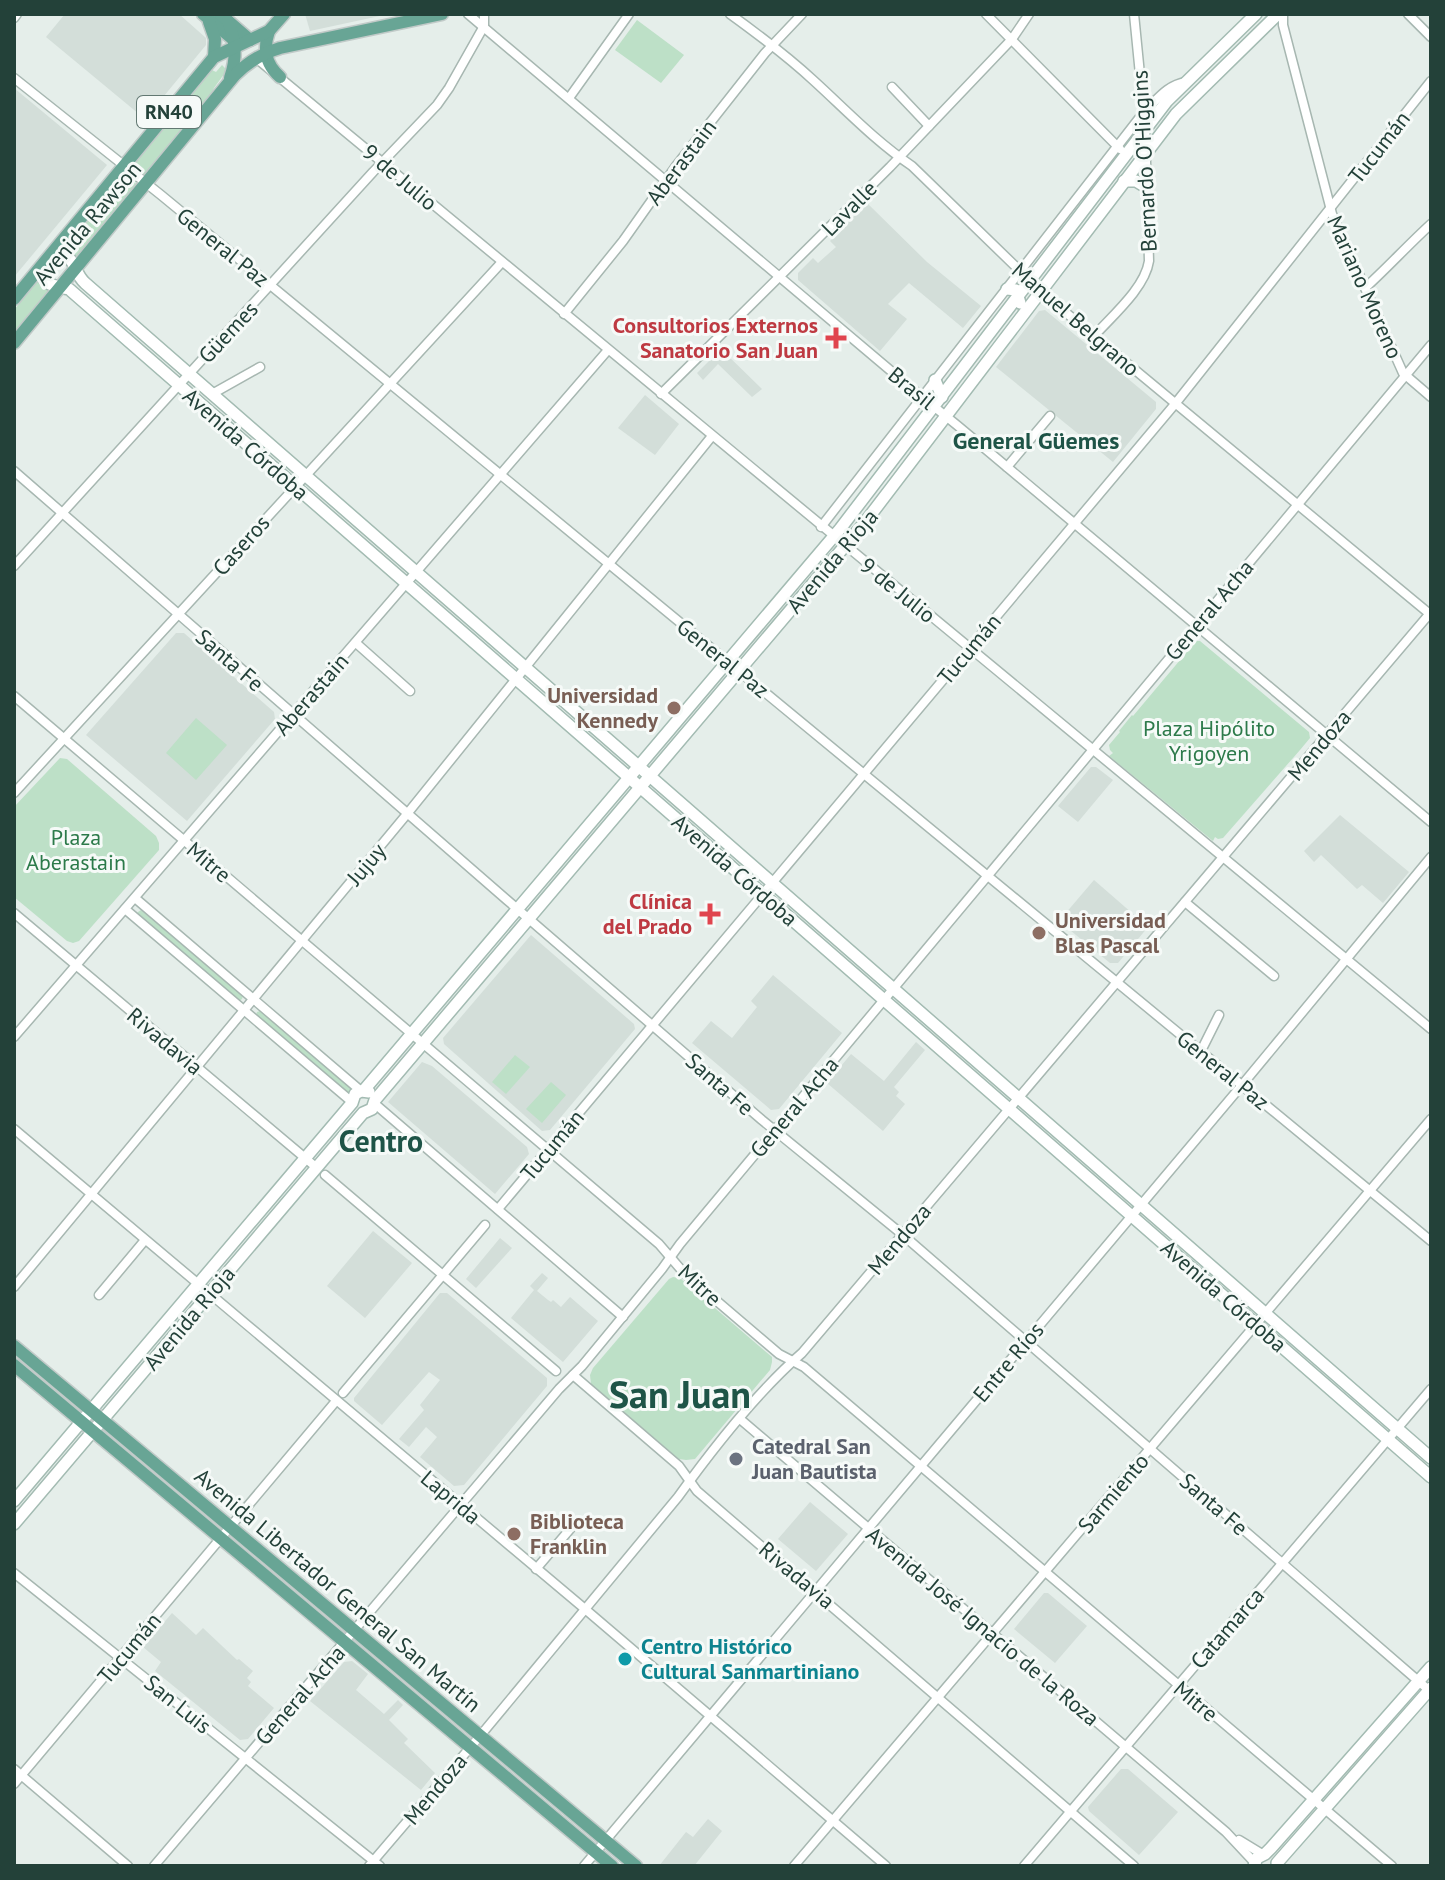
<svg xmlns="http://www.w3.org/2000/svg" width="1445" height="1880" font-family="'PT Sans',sans-serif">
<style>
.built{fill:#d3ded9}
.green{fill:#bde0c7}
.lines{fill:none;stroke-linecap:round;stroke-linejoin:round}
.street-casing{stroke:#a7b7b1;stroke-width:11}
.secondary-casing{stroke:#a3bbb2;stroke-width:14}
.primary-casing{stroke:#c1cac8;stroke-width:15}
.street{stroke:#fff;stroke-width:8}
.secondary{stroke:#fff;stroke-width:11}
.primary{stroke:#68a595;stroke-width:12}
.health-dot{fill:#e0444e;stroke:#f6faf8;stroke-width:3}
.education-dot{fill:#8d6e63;stroke:#f6faf8;stroke-width:3}
.worship-dot{fill:#6b7280;stroke:#f6faf8;stroke-width:3}
.culture-dot{fill:#0f9aa8;stroke:#f6faf8;stroke-width:3}
.labels{text-anchor:middle;stroke-width:6;stroke-linejoin:round;paint-order:stroke}
.shield{fill:#f6faf8;stroke:#627872;stroke-width:2}
.shield-label{font-size:20px;font-weight:bold;fill:#234139}
.street-label{font-size:22px;fill:#234139;stroke:#f6faf8}
.health-label{font-size:22px;font-weight:bold;fill:#be3a42;stroke:#f6faf8;text-anchor:end}
.education-label{font-size:22px;font-weight:bold;fill:#785e54;stroke:#f6faf8;text-anchor:start}
.park-label{font-size:22px;fill:#2c7a4a;stroke:#f6faf8}
.worship-label{font-size:22px;font-weight:bold;fill:#5b616d;stroke:#f6faf8;text-anchor:start}
.culture-label{font-size:22px;font-weight:bold;fill:#0d838f;stroke:#f6faf8;text-anchor:start}
.neighbourhood-label{font-size:24px;font-weight:bold;fill:#1e5447;stroke:#f6faf8}
.district-label{font-size:30px;font-weight:bold;fill:#1e5447;stroke:#f6faf8}
.town-label{font-size:38px;font-weight:bold;fill:#1e5447;stroke:#f6faf8}
</style>
<rect width="100%" height="100%" fill="#e5eeea"/>
<!-- built -->
<g class="built">
<polygon points="65,14 179,14 206,38 206,45 145,119 46,37"/>
<polygon points="305,14 389,14 310,31"/>
<polygon points="14,88 107,165 14,277"/>
<polygon points="867,203 927,262 981,306 963,328 909,283 888,304 907,319 880,351 798,280 798,273 813,258 818,263 836,247 830,241"/>
<polygon points="1045,310 1156,402 1156,409 1113,462 996,367 1039,311"/>
<polygon points="721,349 762,389 752,397 718,364 703,380 697,373"/>
<polygon points="645,395 679,424 655,455 618,428"/>
<polygon points="176,633 184,633 274,712 275,719 187,821 86,735"/>
<polygon points="1091,767 1096,767 1113,780 1078,822 1058,806"/>
<polygon points="1340,815 1409,872 1383,903 1362,885 1357,889 1321,855 1314,862 1304,851"/>
<polygon points="1094,880 1148,927 1118,963 1110,963 1059,921"/>
<polygon points="531,935 634,1024 635,1029 550,1130 542,1131 444,1044 443,1038"/>
<polygon points="773,975 842,1033 779,1109 771,1110 692,1043 711,1021 732,1038 757,1007 751,1001"/>
<polygon points="916,1042 925,1050 894,1087 899,1092 896,1096 905,1104 883,1131 827,1083 851,1054 884,1081"/>
<polygon points="422,1062 432,1066 527,1147 529,1154 495,1194 388,1102"/>
<polygon points="373,1231 412,1263 365,1318 327,1286"/>
<polygon points="500,1238 512,1248 476,1288 466,1279"/>
<polygon points="542,1273 548,1278 537,1291 548,1300 551,1302 553,1300 561,1307 570,1297 598,1321 563,1362 511,1318 534,1290 530,1286"/>
<polygon points="440,1293 447,1293 547,1378 547,1386 464,1485 454,1486 420,1457 437,1437 426,1427 409,1447 399,1439 424,1410 420,1405 440,1380 429,1372 382,1425 354,1401 354,1398"/>
<polygon points="810,1502 848,1534 816,1571 778,1539"/>
<polygon points="1044,1593 1048,1593 1087,1626 1055,1663 1014,1629"/>
<polygon points="172,1613 196,1635 203,1628 237,1660 239,1659 253,1671 247,1678 251,1682 248,1686 274,1708 248,1739 240,1740 155,1671 161,1662 143,1647"/>
<polygon points="352,1661 368,1674 356,1690 384,1714 398,1700 403,1705 389,1720 408,1739 404,1743 435,1773 421,1790 310,1701 344,1662"/>
<polygon points="1121,1769 1128,1769 1178,1812 1139,1855 1089,1811 1088,1807"/>
<polygon points="708,1819 722,1831 694,1866 659,1866 686,1832 693,1837"/>
</g>
<!-- green -->
<g class="green">
<polygon points="637,20 684,55 661,83 615,50"/>
<polygon points="222,65 227,70 214,88 209,99 143,176 133,166 212,70 216,72"/>
<polygon points="125,176 136,183 130,194 78,257 74,257 66,250 66,247"/>
<polygon points="37,282 40,282 49,289 49,292 14,334 14,310"/>
<polygon points="1196,641 1200,641 1309,732 1310,738 1300,750 1223,838 1218,839 1215,837 1213,841 1109,756 1113,753 1110,750 1109,745 1120,732 1119,731 1132,715 1133,716"/>
<polygon points="196,718 227,745 196,780 166,753"/>
<polygon points="60,758 67,759 156,836 159,843 159,850 79,941 73,943 67,941 14,897 14,807"/>
<polygon points="141,910 243,996 242,999 239,1001 137,915 138,912"/>
<polygon points="260,1011 353,1089 349,1094 256,1015 257,1012"/>
<polygon points="515,1055 530,1067 506,1094 492,1082"/>
<polygon points="551,1082 566,1095 542,1123 526,1109"/>
<polygon points="673,1277 680,1278 772,1357 772,1362 770,1370 695,1459 686,1460 679,1459 591,1384 590,1375 593,1368 669,1279"/>
</g>
<g class="lines">
<!-- street casing -->
<g class="street-casing">
<g id="street">
<polyline points="468,14 910,387 958,426 1431,822"/>
<path d="M730,14C759,35 787,56 813,80C845,109 875,141 912,166L1047,297L1431,615"/>
<polyline points="986,14 1120,149"/>
<polyline points="1134,14 1144,115"/>
<polyline points="1283,14 1283,25 1332,214 1403,373 1431,397"/>
<polyline points="1408,14 1431,37"/>
<polyline points="14,18 17,14"/>
<polyline points="256,58 1431,1029"/>
<polyline points="14,78 161,195 1431,1241"/>
<polyline points="892,87 929,126"/>
<polyline points="569,98 629,14"/>
<path d="M1365,288C1388,267 1408,245 1431,224"/>
<polyline points="564,314 623,241 676,166 765,53 802,14"/>
<path d="M1094,336C1112,316 1145,288 1149,261L1145,129"/>
<polyline points="212,394 260,367"/>
<polyline points="661,394 890,167 1012,39 1029,14"/>
<polyline points="1007,467 1050,416"/>
<polyline points="14,471 507,900 762,1120 903,1235 1431,1692"/>
<path d="M821,527L1144,112C1157,100 1167,85 1186,82"/>
<polyline points="14,566 373,172 437,105 449,88 484,26 484,14"/>
<polyline points="356,643 410,691"/>
<polyline points="14,696 659,1244 684,1273 779,1354 804,1367 1392,1866"/>
<polyline points="14,793 502,262"/>
<polyline points="135,898 361,1091"/>
<polyline points="1185,902 1274,976"/>
<polyline points="125,909 352,1102"/>
<polyline points="14,913 317,1168"/>
<polyline points="14,1037 608,350"/>
<polyline points="1201,1051 1219,1015"/>
<polyline points="375,1104 623,1317"/>
<polyline points="14,1129 585,1609 886,1866"/>
<polyline points="325,1175 556,1371"/>
<polyline points="498,1209 1175,404 1431,81"/>
<polyline points="14,1287 407,814 712,436"/>
<polyline points="99,1295 145,1240"/>
<polyline points="573,1375 679,1466 697,1491 1134,1866"/>
<polyline points="343,1393 485,1225"/>
<polyline points="740,1419 1226,1832 1255,1863"/>
<polyline points="536,1569 571,1528"/>
<polyline points="14,1573 380,1866"/>
<polyline points="14,1769 128,1866"/>
<polyline points="14,1784 336,1401"/>
<polyline points="1239,1840 1262,1854"/>
<polyline points="154,1866 559,1389 582,1366 662,1269 680,1244 1431,345"/>
<path d="M369,1866L480,1736L678,1497C714,1447 756,1393 802,1353L1431,612"/>
<polyline points="584,1866 1242,1085 1431,857"/>
<polyline points="794,1866 1431,1119"/>
<polyline points="1024,1866 1431,1389"/>
</g>
</g>
<!-- secondary casing -->
<g class="secondary-casing">
<g id="secondary">
<polyline points="1124,181 1136,181 1146,187"/>
<path d="M53,252C78,255 71,270 85,283L1431,1458"/>
<path d="M39,269C45,287 53,285 69,289L1431,1477"/>
<polyline points="1007,289 1016,290 1020,303"/>
<polyline points="935,380 942,397"/>
<polyline points="364,1090 840,529 1167,101 1256,14"/>
<polyline points="14,1501 352,1103 355,1094 361,1091 369,1092"/>
<polyline points="14,1524 363,1113 372,1109 375,1100 866,521 1176,114 1278,14"/>
<polyline points="1277,1863 1431,1688"/>
<polyline points="1254,1866 1257,1858 1265,1854 1271,1848 1431,1667"/>
</g>
</g>
<!-- primary casing -->
<g class="primary-casing">
<g id="primary">
<polyline points="203,14 235,41"/>
<polyline points="220,14 250,40"/>
<path d="M228,21C236,41 237,58 230,78"/>
<polyline points="209,22 215,39 214,57"/>
<path d="M269,31C263,49 265,64 280,77"/>
<polyline points="14,299 214,57 269,31 284,14"/>
<path d="M14,343L235,75C248,62 263,53 280,48L442,14"/>
<polyline points="14,1346 636,1866"/>
<polyline points="14,1365 612,1866"/>
</g>
</g>
<!-- street -->
<use href="#street" class="street"/>
<!-- secondary -->
<use href="#secondary" class="secondary"/>
<!-- primary -->
<use href="#primary" class="primary"/>
</g>
<!-- markers -->
<g class="health-dot">
<path d="M832 326h8v8h8v8h-8v8h-8v-8h-8v-8h8z"/>
<path d="M706 902h8v8h8v8h-8v8h-8v-8h-8v-8h8z"/>
</g>
<g class="education-dot">
<circle cx="674" cy="708" r="8"/>
<circle cx="1039" cy="933" r="8"/>
<circle cx="514" cy="1534" r="8"/>
</g>
<circle class="worship-dot" cx="736" cy="1459" r="8"/>
<circle class="culture-dot" cx="625" cy="1659" r="8"/>
<g class="labels">
<!-- shield labels -->
<rect class="shield" x="137" y="96" width="64" height="32" rx="6"/>
<g class="shield-label">
<text x="169" y="119">RN40</text>
</g>
<!-- street labels -->
<g class="street-label">
<text transform="translate(1379 147) rotate(-52)" y="8">Tucumán</text>
<text transform="translate(1144 161) rotate(-93)" y="8">Bernardo O'Higgins</text>
<text transform="translate(681 162) rotate(-53)" y="8">Aberastain</text>
<text transform="translate(400 177) rotate(40)" y="8">9 de Julio</text>
<text transform="translate(849 208) rotate(-45)" y="8">Lavalle</text>
<text transform="translate(87 223) rotate(-50)" y="8">Avenida Rawson</text>
<text transform="translate(223 247) rotate(39)" y="8">General Paz</text>
<text transform="translate(1365 287) rotate(66)" y="8">Mariano Moreno</text>
<text transform="translate(1076 319) rotate(41)" y="8">Manuel Belgrano</text>
<text transform="translate(228 332) rotate(-47)" y="8">Güemes</text>
<text transform="translate(912 388) rotate(39)" y="8">Brasil</text>
<text transform="translate(246 444) rotate(41)" y="8">Avenida Córdoba</text>
<text transform="translate(241 545) rotate(-48)" y="8">Caseros</text>
<text transform="translate(832 561) rotate(-50)" y="8">Avenida Rioja</text>
<text transform="translate(898 590) rotate(39)" y="8">9 de Julio</text>
<text transform="translate(1209 610) rotate(-50)" y="8">General Acha</text>
<text transform="translate(969 649) rotate(-50)" y="8">Tucumán</text>
<text transform="translate(723 658) rotate(39)" y="8">General Paz</text>
<text transform="translate(230 660) rotate(41)" y="8">Santa Fe</text>
<text transform="translate(311 694) rotate(-49)" y="8">Aberastain</text>
<text transform="translate(1319 745) rotate(-50)" y="8">Mendoza</text>
<text transform="translate(209 862) rotate(40)" y="8">Mitre</text>
<text transform="translate(366 864) rotate(-50)" y="8">Jujuy</text>
<text transform="translate(735 870) rotate(41)" y="8">Avenida Córdoba</text>
<text transform="translate(165 1041) rotate(40)" y="8">Rivadavia</text>
<text transform="translate(1223 1070) rotate(39)" y="8">General Paz</text>
<text transform="translate(720 1084) rotate(41)" y="8">Santa Fe</text>
<text transform="translate(794 1107) rotate(-50)" y="8">General Acha</text>
<text transform="translate(552 1145) rotate(-50)" y="8">Tucumán</text>
<text transform="translate(899 1239) rotate(-50)" y="8">Mendoza</text>
<text transform="translate(700 1285) rotate(43)" y="8">Mitre</text>
<text transform="translate(1224 1296) rotate(41)" y="8">Avenida Córdoba</text>
<text transform="translate(189 1318) rotate(-50)" y="8">Avenida Rioja</text>
<text transform="translate(1008 1362) rotate(-50)" y="8">Entre Ríos</text>
<text transform="translate(1113 1493) rotate(-50)" y="8">Sarmiento</text>
<text transform="translate(451 1497) rotate(40)" y="8">Laprida</text>
<text transform="translate(1214 1504) rotate(41)" y="8">Santa Fe</text>
<text transform="translate(797 1575) rotate(40)" y="8">Rivadavia</text>
<text transform="translate(338 1590) rotate(40)" y="8">Avenida Libertador General San Martín</text>
<text transform="translate(983 1626) rotate(40)" y="8">Avenida José Ignacio de la Roza</text>
<text transform="translate(1227 1628) rotate(-49)" y="8">Catamarca</text>
<text transform="translate(129 1648) rotate(-50)" y="8">Tucumán</text>
<text transform="translate(300 1695) rotate(-49)" y="8">General Acha</text>
<text transform="translate(1196 1701) rotate(40)" y="8">Mitre</text>
<text transform="translate(178 1704) rotate(39)" y="8">San Luis</text>
<text transform="translate(435 1789) rotate(-50)" y="8">Mendoza</text>
</g>
<!-- health labels -->
<g class="health-label">
<text x="818" y="333">Consultorios Externos<tspan x="818" dy="25">Sanatorio San Juan</tspan></text>
<text x="692" y="909">Clínica<tspan x="692" dy="25">del Prado</tspan></text>
</g>
<!-- education labels -->
<g class="education-label">
<text x="658" y="703" text-anchor="end">Universidad<tspan x="658" dy="25">Kennedy</tspan></text>
<text x="1055" y="928">Universidad<tspan x="1055" dy="25">Blas Pascal</tspan></text>
<text x="530" y="1529">Biblioteca<tspan x="530" dy="25">Franklin</tspan></text>
</g>
<!-- park labels -->
<g class="park-label">
<text x="1209" y="736">Plaza Hipólito<tspan x="1209" dy="25">Yrigoyen</tspan></text>
<text x="76" y="845">Plaza<tspan x="76" dy="25">Aberastain</tspan></text>
</g>
<!-- worship labels -->
<g class="worship-label">
<text x="752" y="1454">Catedral San<tspan x="752" dy="25">Juan Bautista</tspan></text>
</g>
<!-- culture labels -->
<g class="culture-label">
<text x="641" y="1654">Centro Histórico<tspan x="641" dy="25">Cultural Sanmartiniano</tspan></text>
</g>
<!-- neighbourhood labels -->
<g class="neighbourhood-label">
<text x="1036" y="449">General Güemes</text>
</g>
<!-- district labels -->
<g class="district-label">
<text x="381" y="1152">Centro</text>
</g>
<!-- town labels -->
<g class="town-label">
<text x="680" y="1408">San Juan</text>
</g>
</g>
<!-- border -->
<rect width="1445" height="1880" fill="none" stroke="#234139" stroke-width="32"/>
</svg>
